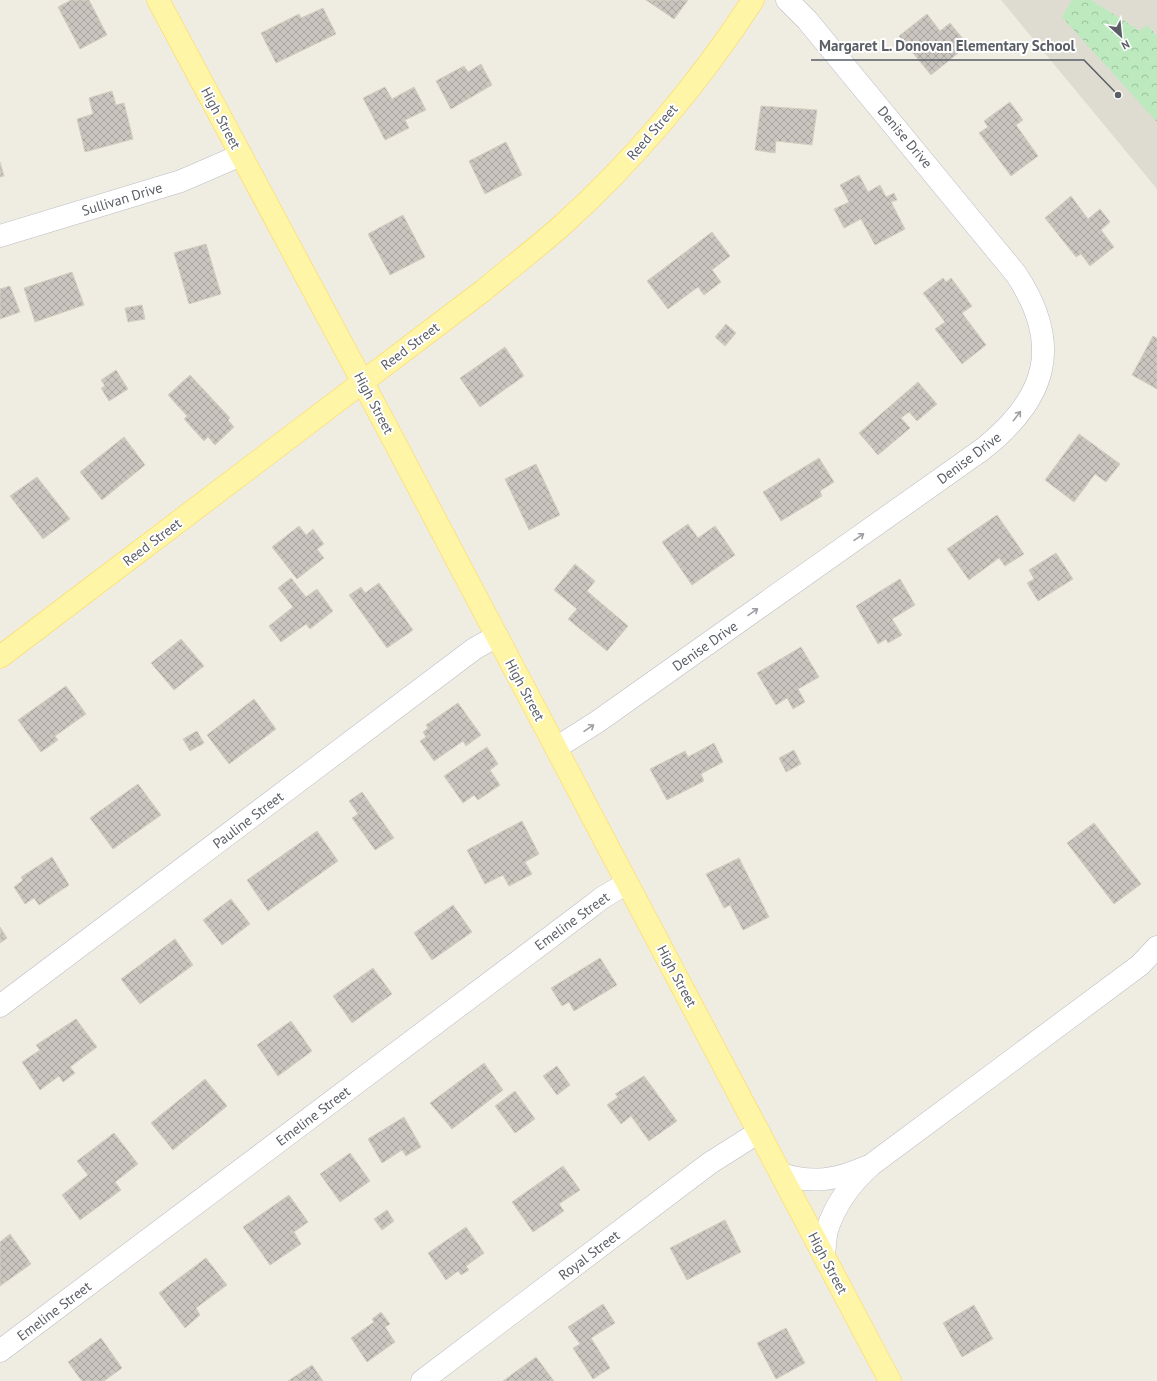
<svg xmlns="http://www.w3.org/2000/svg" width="1157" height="1381" font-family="'PT Sans',sans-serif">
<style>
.education{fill:#dedcd1}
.forest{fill:url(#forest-crowns)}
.building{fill:url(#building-cross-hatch);stroke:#d4cfc0}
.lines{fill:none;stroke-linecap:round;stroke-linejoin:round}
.minor-casing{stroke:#babcc3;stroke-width:23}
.major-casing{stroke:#ffd54b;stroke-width:23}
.minor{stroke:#fff;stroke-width:22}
.major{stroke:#fff5a7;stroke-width:22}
.oneway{stroke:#9c9ea3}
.labels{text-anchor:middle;stroke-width:4;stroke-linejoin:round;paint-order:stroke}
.street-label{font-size:14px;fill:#5a5e65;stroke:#fff}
.leader{fill:none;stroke:#5a5e65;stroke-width:1.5}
.callout-dot{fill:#5a5e65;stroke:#fff;stroke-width:1.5}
.callout-label{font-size:15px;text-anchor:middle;font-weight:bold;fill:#5a5e65;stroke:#fff;stroke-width:4;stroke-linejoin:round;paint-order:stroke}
</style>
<defs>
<pattern id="forest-crowns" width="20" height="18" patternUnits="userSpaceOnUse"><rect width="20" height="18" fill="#bce9be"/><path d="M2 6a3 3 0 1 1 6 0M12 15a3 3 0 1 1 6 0" fill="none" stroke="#9cc09e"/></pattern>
<pattern id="building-cross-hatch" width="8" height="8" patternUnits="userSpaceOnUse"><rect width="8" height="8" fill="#cac6bf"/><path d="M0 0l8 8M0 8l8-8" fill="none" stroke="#a7a49f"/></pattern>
</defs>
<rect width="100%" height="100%" fill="#efede2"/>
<!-- education -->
<polygon class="education" points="1001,0 1157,0 1157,189"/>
<!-- forest -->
<polygon class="forest" points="1072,0 1091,0 1140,31 1147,25 1157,36 1157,122 1062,17"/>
<!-- building -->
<g class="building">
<polygon points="71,0 89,0 107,35 80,49 58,7"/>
<polygon points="646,0 688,0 674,19"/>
<polygon points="323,8 336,34 276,63 261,33 299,14 301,18"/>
<polygon points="927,14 940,31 950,23 968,45 931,75 899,36"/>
<polygon points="481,64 492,85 451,109 436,81 464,66 468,72"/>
<polygon points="385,87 392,99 414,87 426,110 405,120 409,128 385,140 363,98"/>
<polygon points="112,91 116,105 124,103 133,139 85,152 77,119 93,114 89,98"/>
<polygon points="1010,102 1023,120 1016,125 1038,156 1011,176 979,133 988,127 984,121"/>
<polygon points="761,106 817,110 812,145 776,141 775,153 755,150"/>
<polygon points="506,142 522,175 485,194 469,161"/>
<polygon points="0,162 4,176 0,177"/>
<polygon points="859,175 868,192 880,185 886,197 894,193 897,200 891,202 905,229 875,245 861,219 844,228 834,209 849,202 840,185"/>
<polygon points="1071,196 1088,219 1100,209 1110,222 1101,230 1114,247 1090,266 1081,254 1076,257 1045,218"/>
<polygon points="403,215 425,257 390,275 368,234"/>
<polygon points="712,232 730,256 712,270 721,282 704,295 698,287 668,309 647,281"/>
<polygon points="206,244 221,294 189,304 174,253"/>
<polygon points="72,272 84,305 35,322 24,288"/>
<polygon points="943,278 946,282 951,278 972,306 962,313 986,345 962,364 935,329 945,322 923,293"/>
<polygon points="10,286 20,312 0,319 0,289"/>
<polygon points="142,305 145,319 128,322 125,308"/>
<polygon points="726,324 736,333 725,346 715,337"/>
<polygon points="1153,336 1157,338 1157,389 1132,375"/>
<polygon points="505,347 524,376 480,407 460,378"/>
<polygon points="116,370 128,389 109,401 101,388 105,386 101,380"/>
<polygon points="190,375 230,418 228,420 234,427 215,445 208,437 204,441 184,419 187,416 168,395"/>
<polygon points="918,382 937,404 917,421 909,412 901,418 910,428 878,455 859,433"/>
<polygon points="1079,434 1120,464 1106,482 1095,474 1074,502 1045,480"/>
<polygon points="124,437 145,465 102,500 80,472"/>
<polygon points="819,458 834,482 820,491 822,496 781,521 763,492"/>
<polygon points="536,464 560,515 529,530 505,479"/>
<polygon points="37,477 70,519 43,539 10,496"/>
<polygon points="997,515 1024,554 1005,566 999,558 969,580 947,549"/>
<polygon points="688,524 698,538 715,526 735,555 692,585 662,542"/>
<polygon points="299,526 306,535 313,529 324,544 317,549 324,558 297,579 272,547"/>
<polygon points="1056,553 1073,579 1038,601 1027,583 1034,579 1029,570"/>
<polygon points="575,564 595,581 587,591 628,626 607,651 568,619 577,609 554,590"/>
<polygon points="291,578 306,597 317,589 333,611 310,629 306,624 281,642 269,626 293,607 278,588"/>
<polygon points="900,579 915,605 892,619 902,635 888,643 886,639 878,644 856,606"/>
<polygon points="379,583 413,630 387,648 349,595 361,587 365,593"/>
<polygon points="181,639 204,666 174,690 151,663"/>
<polygon points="801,647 819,677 798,689 805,702 793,709 787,698 776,705 757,673"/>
<polygon points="66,686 86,714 55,736 58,740 41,752 18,720"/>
<polygon points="254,699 276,729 229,764 207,735"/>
<polygon points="458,703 481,735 466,746 463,741 434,761 420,741 426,737 423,732 428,728 426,725"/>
<polygon points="197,731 204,743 190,751 183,739"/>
<polygon points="714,743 723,762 701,774 704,781 667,800 650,769 685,751 688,757"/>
<polygon points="487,747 498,764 490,770 500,785 478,800 474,795 463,803 444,776"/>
<polygon points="794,750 801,764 786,772 779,758"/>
<polygon points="138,784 161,815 113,849 90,818"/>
<polygon points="362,792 394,838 375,850 352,818 358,814 349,801"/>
<polygon points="522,821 539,854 525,862 532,874 509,886 503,875 485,884 467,850"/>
<polygon points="1094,823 1141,884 1114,904 1067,843"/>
<polygon points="317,831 338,861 268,911 247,880"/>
<polygon points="52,857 69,885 39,905 34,898 25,904 14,887 23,880 21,877"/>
<polygon points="739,858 769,917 743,930 730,905 724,908 706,874"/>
<polygon points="231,899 250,924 222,945 203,920"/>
<polygon points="453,905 472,932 432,960 414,933"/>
<polygon points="0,927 7,938 0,943"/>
<polygon points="175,939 193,965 140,1004 121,979"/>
<polygon points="600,958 617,985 574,1011 569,1002 562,1006 551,988"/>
<polygon points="373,968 392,994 352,1023 333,996"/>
<polygon points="76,1019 97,1047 70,1067 75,1073 63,1082 59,1076 40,1090 22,1062 40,1050 36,1045"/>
<polygon points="291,1021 312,1051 278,1076 257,1045"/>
<polygon points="484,1063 503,1090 452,1129 430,1103"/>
<polygon points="557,1066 570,1085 557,1095 543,1076"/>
<polygon points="644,1076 677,1121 649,1141 631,1116 621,1124 607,1105 618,1097 615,1094"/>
<polygon points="205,1079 227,1106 173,1150 151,1123"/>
<polygon points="515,1091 535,1119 515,1133 495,1106"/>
<polygon points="404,1117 421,1147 406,1156 402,1150 382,1163 368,1139"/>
<polygon points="114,1133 138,1164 115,1182 121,1190 80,1220 62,1195 88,1175 77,1161"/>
<polygon points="350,1153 370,1181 340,1202 320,1174"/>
<polygon points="563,1166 580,1190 559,1204 564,1211 533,1232 512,1202"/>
<polygon points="289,1195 308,1222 294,1232 301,1244 270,1265 243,1227"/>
<polygon points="387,1210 394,1221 382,1230 374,1219"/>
<polygon points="725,1220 741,1252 687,1280 670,1248"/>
<polygon points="466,1227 484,1253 466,1266 469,1270 461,1275 458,1271 446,1280 428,1253"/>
<polygon points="10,1234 31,1264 0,1286 0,1242"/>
<polygon points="206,1258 227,1285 196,1308 200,1315 185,1328 159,1293"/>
<polygon points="603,1304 615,1323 591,1338 610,1368 593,1379 573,1348 580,1344 568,1327"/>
<polygon points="974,1305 993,1339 962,1357 943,1323"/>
<polygon points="381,1312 390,1324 385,1327 395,1342 367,1362 351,1338 374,1322 372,1319"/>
<polygon points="786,1328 805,1363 776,1379 757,1343"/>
<polygon points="101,1338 122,1368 104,1381 82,1381 68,1362"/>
<polygon points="536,1357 554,1381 503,1381"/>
<polygon points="312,1365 323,1381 288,1381"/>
</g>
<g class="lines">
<!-- minor casing -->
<g class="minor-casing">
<g id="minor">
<polyline points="0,236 181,181 241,155"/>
<path d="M556,748L597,722L983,449C1047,398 1063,345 1016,274L807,20L787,0"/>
<polyline points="0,1006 474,649 497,636"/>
<path d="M781,1174C812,1184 837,1180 866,1167"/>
<path d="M824,1255C825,1247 825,1238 827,1230C835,1205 852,1182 871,1165L1140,965L1157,947"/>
<polyline points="0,1351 589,908 602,898 627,883"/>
<polyline points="422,1381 710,1163 759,1132"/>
</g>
</g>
<!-- major casing -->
<g class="major-casing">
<g id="major">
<polyline points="158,0 385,424 890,1381"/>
<path d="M0,657L484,290C509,269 535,249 559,228C632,163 700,82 753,0"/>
</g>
</g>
<!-- minor -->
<use href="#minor" class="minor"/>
<!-- major -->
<use href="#major" class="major"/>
</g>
<!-- one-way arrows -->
<defs><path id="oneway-shaft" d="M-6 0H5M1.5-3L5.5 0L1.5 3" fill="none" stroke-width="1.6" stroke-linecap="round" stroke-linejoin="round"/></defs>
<g class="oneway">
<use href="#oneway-shaft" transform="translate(1017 416) rotate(-52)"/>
<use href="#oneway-shaft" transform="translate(859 537) rotate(-35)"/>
<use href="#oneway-shaft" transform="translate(753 612) rotate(-35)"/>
<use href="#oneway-shaft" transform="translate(589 728) rotate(-34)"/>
</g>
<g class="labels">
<!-- street labels -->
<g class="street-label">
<text transform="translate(221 118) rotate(62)" y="5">High Street</text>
<text transform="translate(652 132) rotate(-49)" y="5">Reed Street</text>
<text transform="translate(905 137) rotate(50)" y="5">Denise Drive</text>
<text transform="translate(122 199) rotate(-17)" y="5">Sullivan Drive</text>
<text transform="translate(410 346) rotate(-37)" y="5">Reed Street</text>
<text transform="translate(374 403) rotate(62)" y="5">High Street</text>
<text transform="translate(969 458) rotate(-37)" y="5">Denise Drive</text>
<text transform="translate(152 542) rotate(-37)" y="5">Reed Street</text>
<text transform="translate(705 646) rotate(-35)" y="5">Denise Drive</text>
<text transform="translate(525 690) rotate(62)" y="5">High Street</text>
<text transform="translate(248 820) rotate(-37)" y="5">Pauline Street</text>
<text transform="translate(572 921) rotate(-36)" y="5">Emeline Street</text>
<text transform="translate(677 976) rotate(62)" y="5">High Street</text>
<text transform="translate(313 1116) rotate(-37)" y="5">Emeline Street</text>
<text transform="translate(589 1255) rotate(-37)" y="5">Royal Street</text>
<text transform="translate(828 1263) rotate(62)" y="5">High Street</text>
<text transform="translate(54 1311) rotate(-37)" y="5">Emeline Street</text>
</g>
</g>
<!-- callouts -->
<path class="leader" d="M1118 95L1084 60H811"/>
<circle class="callout-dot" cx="1118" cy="95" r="4"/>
<g class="callout-label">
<text x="947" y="51">Margaret L. Donovan Elementary School</text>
</g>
<!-- north arrow -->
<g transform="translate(1121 36) rotate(153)" stroke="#ffffff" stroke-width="3" paint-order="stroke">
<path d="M0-3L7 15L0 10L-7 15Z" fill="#5a5e65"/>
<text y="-6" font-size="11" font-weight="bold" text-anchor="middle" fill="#5a5e65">N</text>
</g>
</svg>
